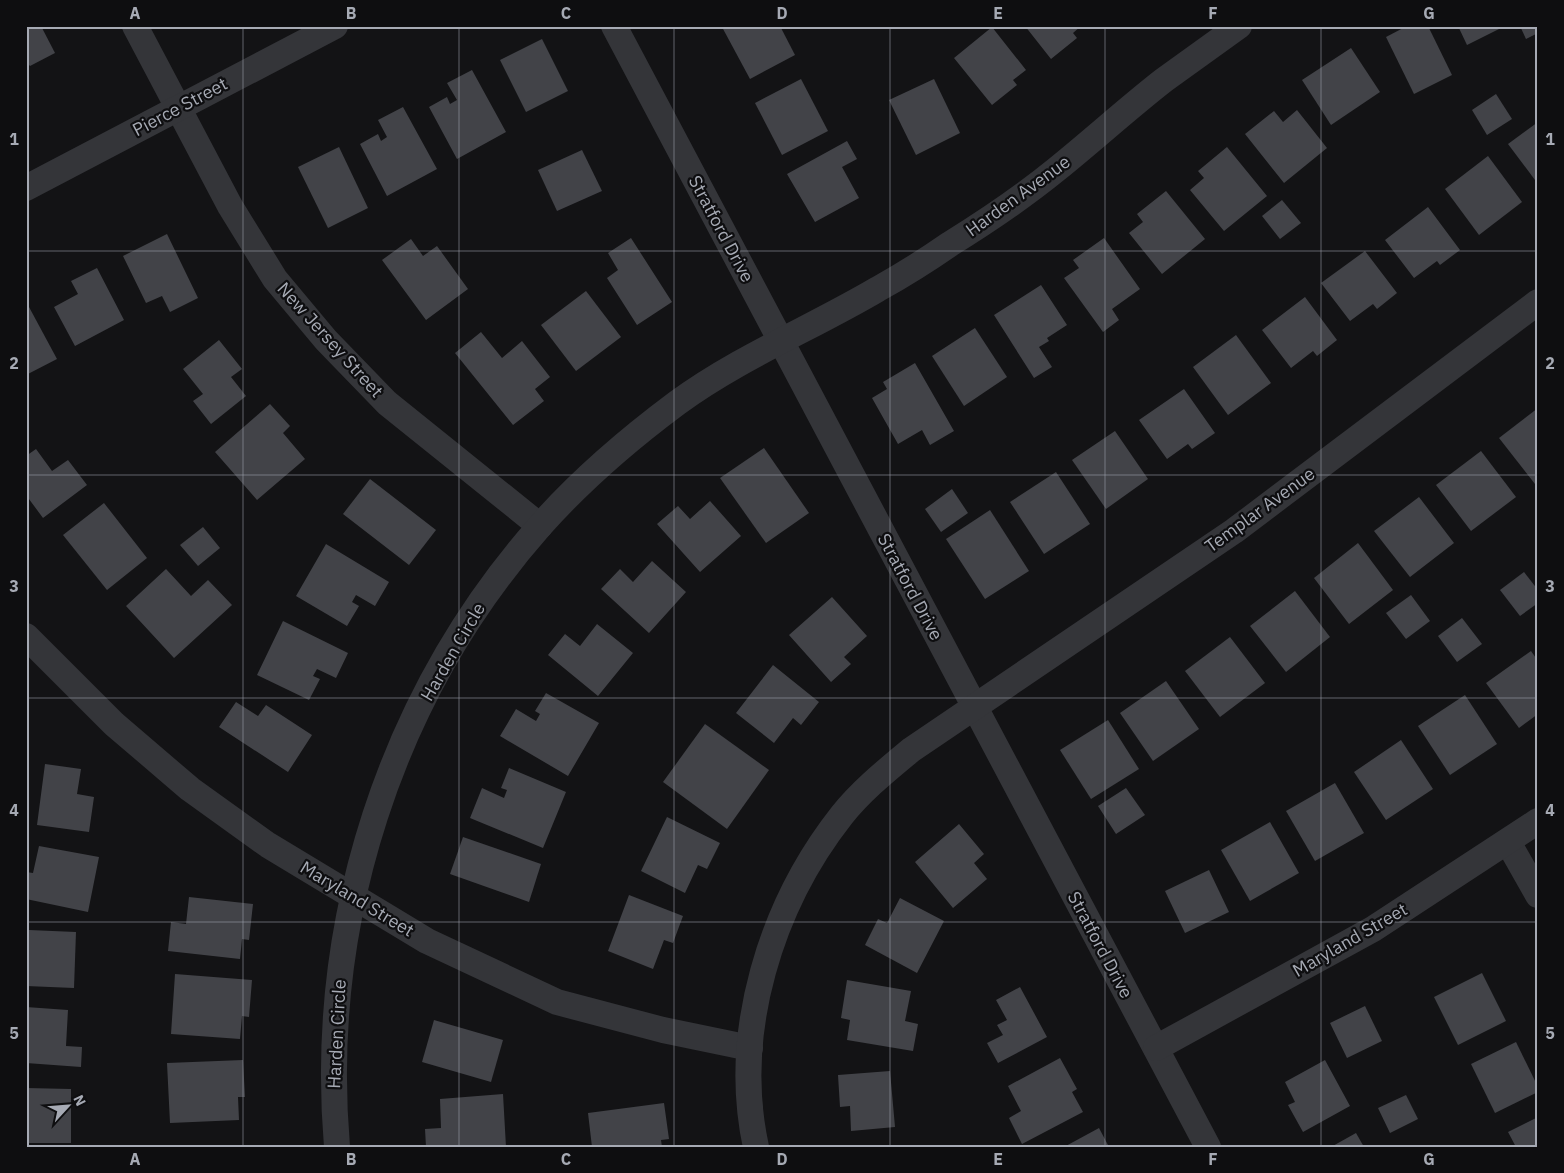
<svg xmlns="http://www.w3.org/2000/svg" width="1564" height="1173" font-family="'IBM Plex Sans',sans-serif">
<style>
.building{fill:#424348}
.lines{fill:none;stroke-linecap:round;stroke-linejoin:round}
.street{stroke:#343539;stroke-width:26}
.grid{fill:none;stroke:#a6aab4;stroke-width:1;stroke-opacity:0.55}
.labels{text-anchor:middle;stroke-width:4.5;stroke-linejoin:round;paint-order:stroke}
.street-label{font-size:18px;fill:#a6aab4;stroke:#0e0e10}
.neatline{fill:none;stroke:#a6aab4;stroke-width:2}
.grid-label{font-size:16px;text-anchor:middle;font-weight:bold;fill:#a6aab4}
</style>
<rect width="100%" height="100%" fill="#131315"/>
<!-- building -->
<g class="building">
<polygon points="26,26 41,26 55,53 30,66 26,62"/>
<polygon points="780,26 795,55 750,79 722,27"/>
<polygon points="1025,26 1081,26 1073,33 1077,38 1051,59"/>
<polygon points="1407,26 1428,26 1452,75 1414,94 1386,37"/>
<polygon points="1458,26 1505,26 1467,45"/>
<polygon points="1520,26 1538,26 1538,33 1526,39"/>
<polygon points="992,27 1026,70 1013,80 1017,85 992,105 954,58"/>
<polygon points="542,39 568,91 526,112 500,60"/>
<polygon points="1351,48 1380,92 1331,125 1302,80"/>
<polygon points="472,70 506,132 457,159 429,107 447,97 450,104 457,100 447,83"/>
<polygon points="801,79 828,131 782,155 755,103"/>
<polygon points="934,79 960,133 916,155 889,100"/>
<polygon points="1496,94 1512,119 1487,135 1472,110"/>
<polygon points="403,107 437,169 387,196 360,144 378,134 381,141 387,137 378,120"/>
<polygon points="1297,110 1327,148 1284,183 1245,134 1274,111 1283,122"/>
<polygon points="1538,122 1538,184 1508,144"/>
<polygon points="847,141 857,159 842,167 859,198 815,222 787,174"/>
<polygon points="339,147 368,208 328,228 298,167"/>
<polygon points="1227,147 1267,196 1224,231 1190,190 1204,178 1198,171"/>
<polygon points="582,150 602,191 557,211 538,170"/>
<polygon points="1488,156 1522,202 1479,235 1445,189"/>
<polygon points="1166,191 1205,239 1162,274 1129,233 1143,222 1137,214"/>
<polygon points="1282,200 1301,223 1280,239 1262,216"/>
<polygon points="1428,207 1460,250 1440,265 1437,261 1414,278 1385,240"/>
<polygon points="167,234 198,298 170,312 162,296 146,303 123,256"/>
<polygon points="631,238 672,302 637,325 607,278 618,270 608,253"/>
<polygon points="1104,238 1140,289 1112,309 1119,320 1103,332 1064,278 1079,268 1073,260"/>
<polygon points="411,239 423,256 437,246 468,289 426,320 382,260"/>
<polygon points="1365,251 1397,293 1377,309 1373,304 1350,321 1321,283"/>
<polygon points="97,268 124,320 75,346 54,307 78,294 71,281"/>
<polygon points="1041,285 1067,325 1047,338 1049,341 1039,347 1052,367 1034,378 994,315"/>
<polygon points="586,291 621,337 576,371 541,325"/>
<polygon points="1305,297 1337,340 1317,356 1313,351 1291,368 1262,330"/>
<polygon points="29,307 57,359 26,375 26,308"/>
<polygon points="975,328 1007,377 964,406 932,356"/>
<polygon points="481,332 502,358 522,341 550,377 535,389 544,401 513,425 455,353"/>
<polygon points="1236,335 1271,383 1228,415 1193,367"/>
<polygon points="219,340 242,369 231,377 246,396 211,424 193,401 203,394 183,369"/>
<polygon points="915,363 954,431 930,445 922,430 898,444 872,398 887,389 883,382"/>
<polygon points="1184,389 1215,433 1192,449 1188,444 1167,459 1139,420"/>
<polygon points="270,404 290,426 283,433 305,459 257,500 215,452"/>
<polygon points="1538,408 1538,481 1535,484 1499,438"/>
<polygon points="1115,431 1148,479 1106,509 1072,460"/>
<polygon points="764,448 809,513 766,543 720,478"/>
<polygon points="36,449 52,471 68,460 87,485 43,518 26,495 26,456"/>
<polygon points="1481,451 1516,497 1471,531 1436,485"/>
<polygon points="1056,472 1090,524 1044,554 1010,502"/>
<polygon points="370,479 436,530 409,565 343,514"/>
<polygon points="952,489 968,513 941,532 925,509"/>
<polygon points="1419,497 1454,543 1410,577 1374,531"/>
<polygon points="710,501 741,536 700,572 657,524 678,506 690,519"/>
<polygon points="104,503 147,558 107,590 63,535"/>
<polygon points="990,510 1029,571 985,599 946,539"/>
<polygon points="203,527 220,548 198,566 180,545"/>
<polygon points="1358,543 1393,590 1349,624 1314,578"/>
<polygon points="326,544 389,582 375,606 356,595 352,602 359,606 347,626 296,596"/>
<polygon points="652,561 686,592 649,633 601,589 620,569 633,582"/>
<polygon points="166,569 191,596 208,580 232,605 174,658 126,606"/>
<polygon points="1524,572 1538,590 1538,603 1520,616 1500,590"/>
<polygon points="1295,591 1330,637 1286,672 1250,626"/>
<polygon points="1411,595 1430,621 1406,639 1386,613"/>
<polygon points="832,597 867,636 844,657 851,664 831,682 789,635"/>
<polygon points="1462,618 1482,644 1457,662 1438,636"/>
<polygon points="283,621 348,653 336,678 317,669 313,676 320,679 309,700 257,675"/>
<polygon points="597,624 633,653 598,696 548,655 565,634 580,646"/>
<polygon points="1230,637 1265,683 1220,717 1185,671"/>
<polygon points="1531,651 1538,661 1538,714 1519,728 1486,683"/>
<polygon points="773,665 819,702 801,725 793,718 774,743 736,713"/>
<polygon points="1166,681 1199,729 1153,761 1120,713"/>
<polygon points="546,693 599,723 568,776 500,736 516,709 536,721 540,714 535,711"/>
<polygon points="1465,695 1497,744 1450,775 1418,726"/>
<polygon points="236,702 258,716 266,705 312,735 288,772 219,727"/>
<polygon points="1108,720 1139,769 1091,799 1060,750"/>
<polygon points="705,724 769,770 727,829 663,782"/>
<polygon points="1401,740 1433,789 1386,820 1354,772"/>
<polygon points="45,764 81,769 77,794 94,797 89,832 37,825"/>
<polygon points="509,768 566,792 543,848 470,818 482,788 504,798 507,790 501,788"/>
<polygon points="1335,783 1364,833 1315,861 1286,811"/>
<polygon points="1126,788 1145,815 1116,834 1098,806"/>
<polygon points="667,817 720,843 707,869 698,865 685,893 641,871"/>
<polygon points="1270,822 1299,873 1250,901 1221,850"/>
<polygon points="959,824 984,854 974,863 987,879 953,908 915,862"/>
<polygon points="463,837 541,864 529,902 450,874"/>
<polygon points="39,846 99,857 88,912 26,899 26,872 33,873"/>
<polygon points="1209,870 1229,912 1185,933 1165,891"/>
<polygon points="629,895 683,916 673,943 664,940 653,969 608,951"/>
<polygon points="189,897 253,904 249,940 242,939 240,959 168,951 171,922 186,924"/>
<polygon points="900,898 944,921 917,973 865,945 878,919 887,923"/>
<polygon points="29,930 76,932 74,988 26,986"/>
<polygon points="1482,973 1506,1021 1458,1045 1434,997"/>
<polygon points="175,974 252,980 249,1017 242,1016 240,1039 171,1034"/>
<polygon points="847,980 911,991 905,1021 918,1024 913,1051 847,1040 850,1020 841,1018"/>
<polygon points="1020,987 1047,1037 998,1063 987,1043 1003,1035 997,1025 1007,1020 996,1000"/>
<polygon points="1365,1006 1382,1041 1347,1058 1330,1023"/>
<polygon points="26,1007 68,1010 66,1046 82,1047 81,1067 26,1063"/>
<polygon points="434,1020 503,1040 491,1082 422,1062"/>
<polygon points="1516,1042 1538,1087 1538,1092 1495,1113 1471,1064"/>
<polygon points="1060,1058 1077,1089 1072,1092 1083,1112 1022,1144 1009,1118 1021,1111 1008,1086"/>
<polygon points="243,1060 245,1097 238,1097 239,1120 170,1123 167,1063"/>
<polygon points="1325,1060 1350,1106 1303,1132 1288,1105 1295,1102 1285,1082"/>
<polygon points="890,1071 895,1127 851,1131 850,1106 840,1107 838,1075"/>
<polygon points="26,1088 71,1089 71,1143 26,1143"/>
<polygon points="503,1094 506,1147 426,1147 425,1129 441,1128 440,1099"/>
<polygon points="1406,1095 1418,1119 1390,1133 1378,1108"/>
<polygon points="664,1103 669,1139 661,1140 662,1147 592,1147 588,1113"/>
<polygon points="1538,1117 1538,1147 1516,1147 1508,1132"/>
<polygon points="1099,1128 1109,1147 1064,1147"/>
<polygon points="1356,1133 1364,1147 1331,1147"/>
</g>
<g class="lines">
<!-- street -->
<g class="street">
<polyline points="135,26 230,206 275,279 326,340 387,403 540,526"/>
<polyline points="614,26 1208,1147"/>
<polyline points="26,188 335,26"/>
<polyline points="26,636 114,724 190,789 268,845 427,941 557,1002 663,1030 750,1048"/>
<polyline points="1508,842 1538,895"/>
<polyline points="1156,1048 1373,929 1538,821"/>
<path d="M337,1147C318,922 390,696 540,526C579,482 630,438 677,403C740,357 812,328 878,289C903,275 927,260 950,244C987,221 1024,196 1057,169C1093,140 1128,108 1164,80C1189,62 1214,44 1239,26"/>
<path d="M756,1147C731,1032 771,905 842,815C862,790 887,770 911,750L1234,531L1538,302"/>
</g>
</g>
<!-- grid -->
<path class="grid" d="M243,26V1147M459,26V1147M674,26V1147M890,26V1147M1105,26V1147M1321,26V1147M26,251H1538M26,475H1538M26,698H1538M26,922H1538"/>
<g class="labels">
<!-- street labels -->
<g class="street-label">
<text transform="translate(180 107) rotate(-28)" y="6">Pierce Street</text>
<text transform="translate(1018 196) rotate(-36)" y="6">Harden Avenue</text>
<text transform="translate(721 229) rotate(62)" y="6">Stratford Drive</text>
<text transform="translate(330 340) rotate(48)" y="6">New Jersey Street</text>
<text transform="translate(1260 510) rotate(-36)" y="6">Templar Avenue</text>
<text transform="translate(910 587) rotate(62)" y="6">Stratford Drive</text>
<text transform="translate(453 652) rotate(-60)" y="6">Harden Circle</text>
<text transform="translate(357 899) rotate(31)" y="6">Maryland Street</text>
<text transform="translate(1350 940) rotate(-30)" y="6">Maryland Street</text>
<text transform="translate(1100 945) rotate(62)" y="6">Stratford Drive</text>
<text transform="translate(337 1034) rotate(-87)" y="6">Harden Circle</text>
</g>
</g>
<!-- border -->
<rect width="1564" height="1173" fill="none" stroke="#0e0e10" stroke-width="55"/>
<!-- north arrow -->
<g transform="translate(68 1106) rotate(64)" stroke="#0e0e10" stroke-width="4" paint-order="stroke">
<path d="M0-4L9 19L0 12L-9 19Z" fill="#a6aab4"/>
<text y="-8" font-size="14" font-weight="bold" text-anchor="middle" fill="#a6aab4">N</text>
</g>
<rect x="28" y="28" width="1508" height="1118" class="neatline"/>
<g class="grid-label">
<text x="135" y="19">A</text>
<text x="351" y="19">B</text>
<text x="566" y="19">C</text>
<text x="782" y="19">D</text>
<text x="998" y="19">E</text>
<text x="1213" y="19">F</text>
<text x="1429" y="19">G</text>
<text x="14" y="145">1</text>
<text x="1550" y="145">1</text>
<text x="14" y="369">2</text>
<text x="1550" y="369">2</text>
<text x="14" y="592">3</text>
<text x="1550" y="592">3</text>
<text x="14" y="816">4</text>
<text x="1550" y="816">4</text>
<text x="14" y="1039">5</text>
<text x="1550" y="1039">5</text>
<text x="135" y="1165">A</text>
<text x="351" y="1165">B</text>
<text x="566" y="1165">C</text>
<text x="782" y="1165">D</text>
<text x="998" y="1165">E</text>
<text x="1213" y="1165">F</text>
<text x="1429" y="1165">G</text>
</g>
</svg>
